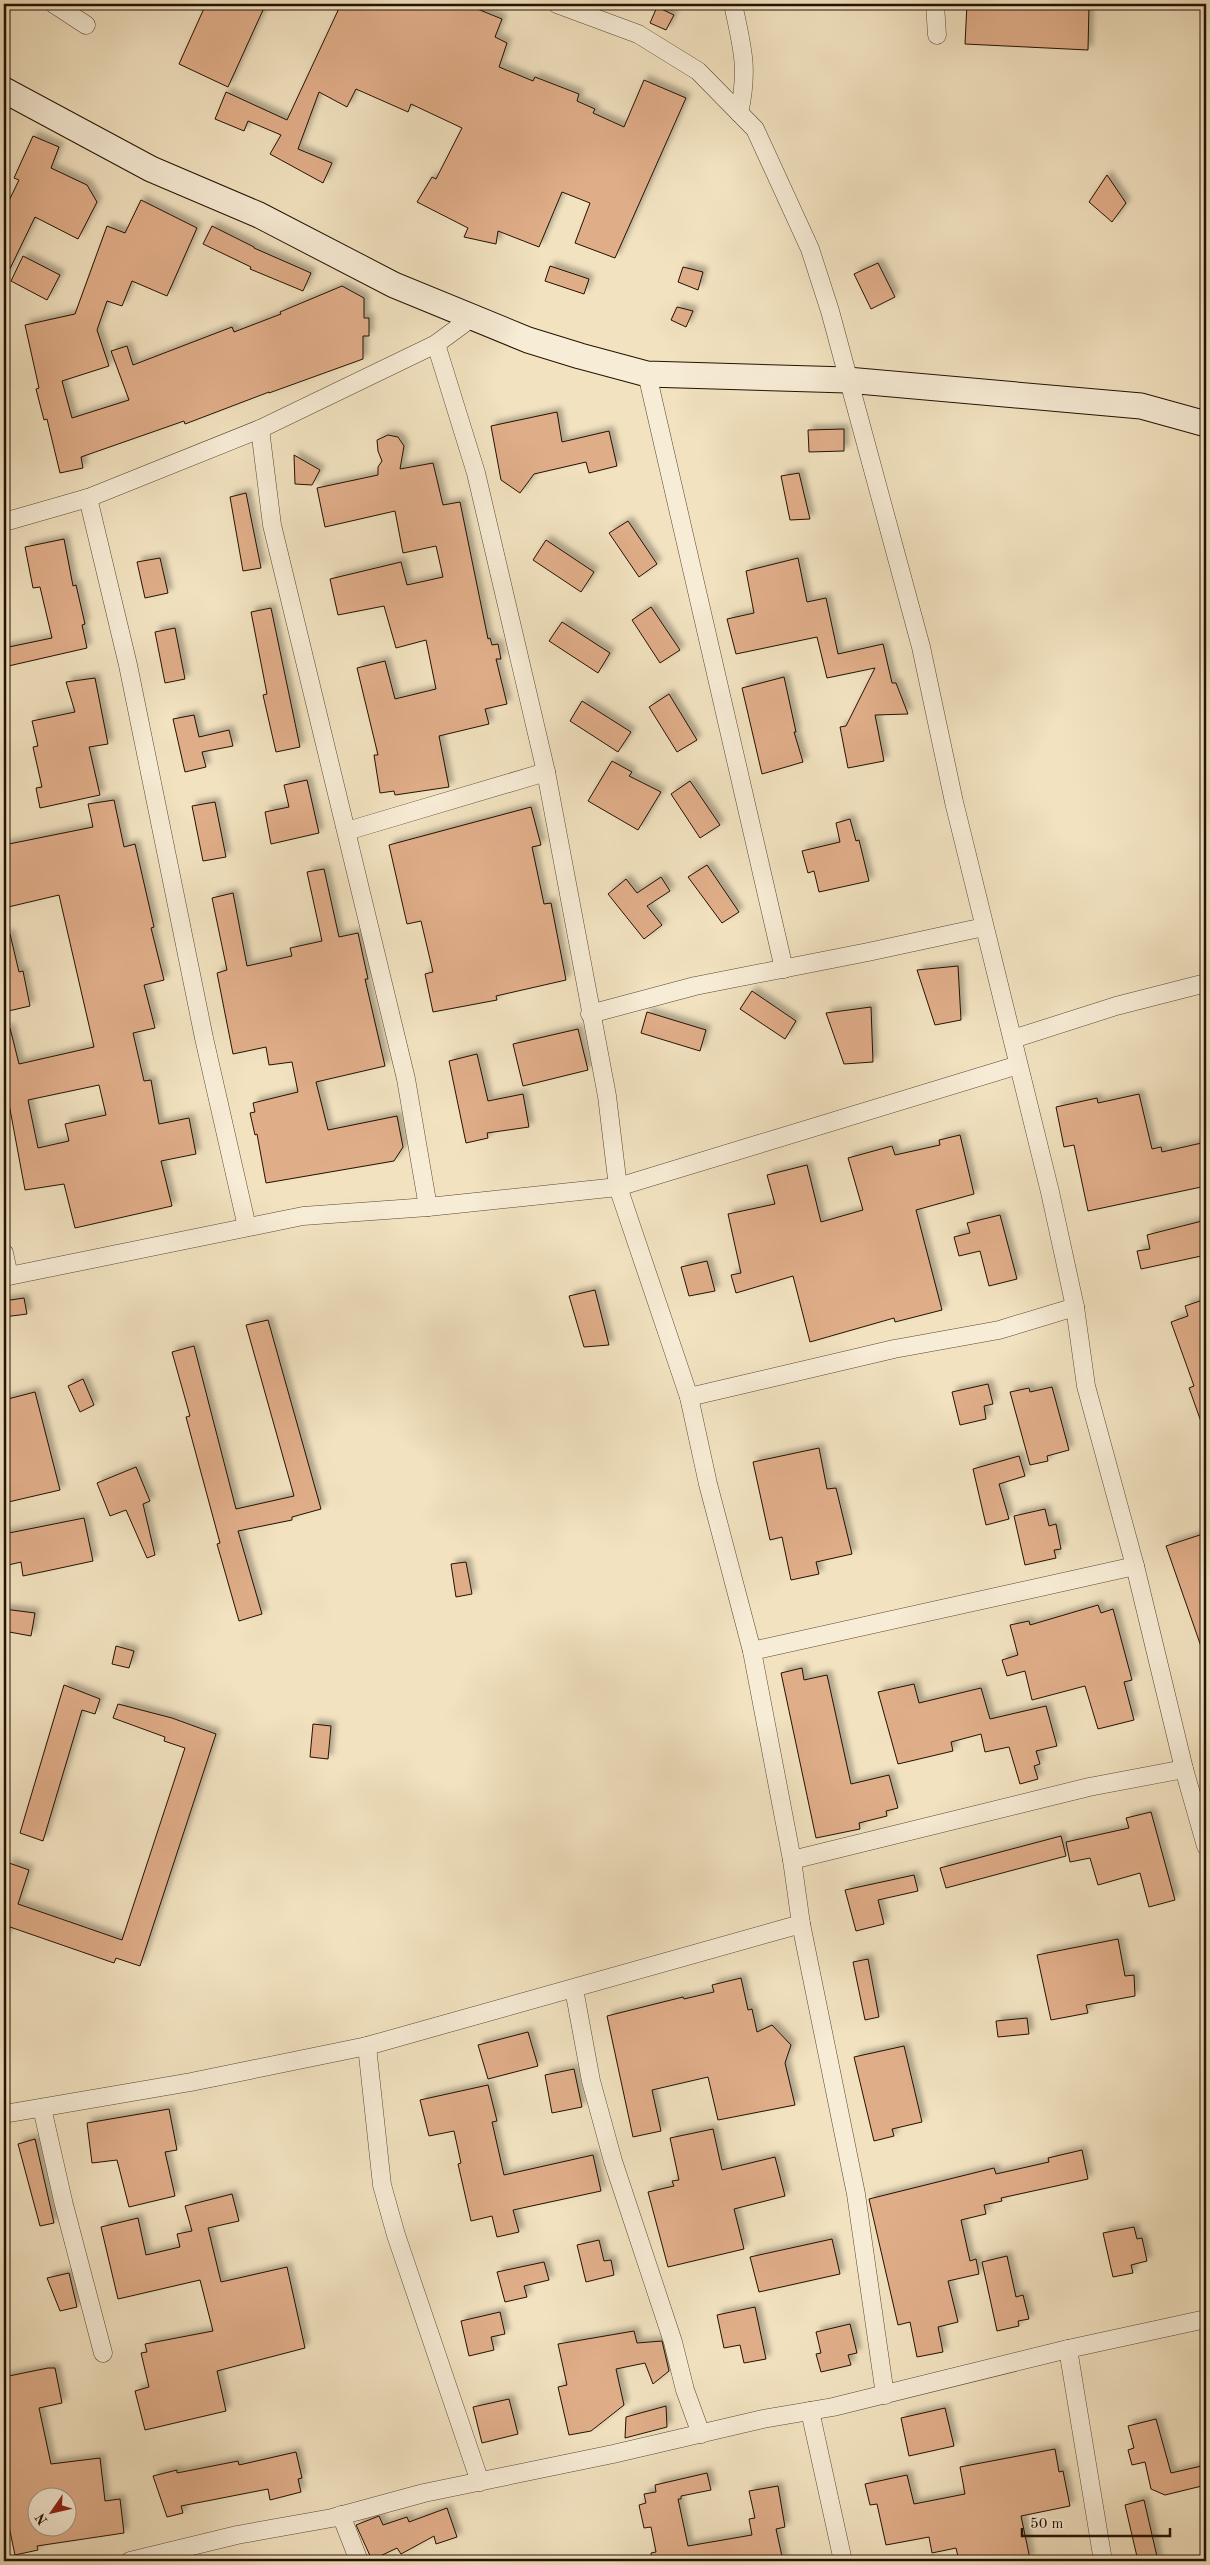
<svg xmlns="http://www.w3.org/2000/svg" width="1210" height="2565" font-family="'Old Standard TT',serif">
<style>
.building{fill:#e0ad89;stroke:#231200;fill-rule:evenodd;filter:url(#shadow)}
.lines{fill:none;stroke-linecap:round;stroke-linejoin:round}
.minor-casing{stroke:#574630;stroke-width:19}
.secondary-casing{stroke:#231200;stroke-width:27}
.minor{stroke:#f7ecd6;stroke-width:18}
.secondary{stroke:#f7ecd6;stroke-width:25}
</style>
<defs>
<filter id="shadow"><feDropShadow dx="4.5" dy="-4.5" stdDeviation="2.5" flood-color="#0004"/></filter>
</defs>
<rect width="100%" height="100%" fill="#f2e2c0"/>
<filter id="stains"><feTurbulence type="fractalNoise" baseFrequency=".004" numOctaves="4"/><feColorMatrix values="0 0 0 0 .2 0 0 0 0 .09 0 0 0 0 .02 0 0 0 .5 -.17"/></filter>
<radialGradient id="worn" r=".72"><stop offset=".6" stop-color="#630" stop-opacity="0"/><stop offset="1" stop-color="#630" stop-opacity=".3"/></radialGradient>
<!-- building -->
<g class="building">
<polygon points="206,4 250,4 263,10 228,87 179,64"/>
<polygon points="341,4 465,4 502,19 495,37 507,43 499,67 533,81 535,77 579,94 577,101 595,109 593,113 624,127 644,80 686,98 615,258 575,243 590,203 562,192 539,247 498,231 496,244 464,237 468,228 417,202 432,177 436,179 462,128 411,104 408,112 356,89 347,107 319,92 298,149 332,163 323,183 270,154 281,135 248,121 244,131 215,119 226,92 287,120"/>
<polygon points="967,4 1089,4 1088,50 965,44"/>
<polygon points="657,7 674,15 666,30 650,23"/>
<polygon points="33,136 59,147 51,168 87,185 97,202 78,239 35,217 4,281 4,211 19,180 14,178"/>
<polygon points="1107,175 1126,203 1112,222 1089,202"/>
<polygon points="141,200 197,228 167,296 132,281 122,306 107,301 97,330 109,366 62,381 72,418 129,400 111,351 127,346 133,365 232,327 234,332 281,314 280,312 342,286 364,298 364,318 369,318 369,336 363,336 363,359 269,393 269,392 185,424 184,421 81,457 83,468 60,473 47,419 44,420 36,389 39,388 25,325 75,314 107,226 125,233"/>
<polygon points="212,226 254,247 254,248 311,273 303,291 250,269 251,267 203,244"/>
<polygon points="23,256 60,275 47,300 11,281"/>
<polygon points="878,263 895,297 871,309 854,274"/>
<polygon points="550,266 589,279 584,294 545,281"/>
<polygon points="683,267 703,272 698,290 678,282"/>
<polygon points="677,307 693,311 686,327 671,320"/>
<polygon points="557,412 562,442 609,431 617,466 589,473 586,462 534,474 520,493 501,480 491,426"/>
<polygon points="844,429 844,451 809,452 808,430"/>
<polygon points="388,435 398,437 404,446 400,469 433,463 443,505 460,502 488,639 490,638 492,645 498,644 501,659 496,659 507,704 485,709 489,724 439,736 449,787 395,795 394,791 380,793 374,755 378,755 357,668 385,661 395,699 436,689 426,640 396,648 384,606 338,615 330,579 401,562 407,585 443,577 436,546 403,553 395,511 325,527 317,488 378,475 378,467 382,461 378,451 377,440"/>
<polygon points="294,455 320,470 312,485 295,484"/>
<polygon points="799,473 810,519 790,520 781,476"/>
<polygon points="246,493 261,568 243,571 230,497"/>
<polygon points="628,521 657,564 639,577 609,533"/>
<polygon points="64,539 73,586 76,585 85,624 82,625 87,648 4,667 4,648 52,638 40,587 33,588 25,547"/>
<polygon points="546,540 594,572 581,592 533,560"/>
<polygon points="160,558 168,593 145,598 137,562"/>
<polygon points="798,558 807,602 826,598 838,654 883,644 892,683 896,683 908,714 875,715 884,761 848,768 840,727 846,726 875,668 827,678 817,637 736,654 727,619 754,613 746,571"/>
<polygon points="651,607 680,650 660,663 632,620"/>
<polygon points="271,608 300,747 276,752 263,695 267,694 251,612"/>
<polygon points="562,622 610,653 598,673 549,641"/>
<polygon points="175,628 185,679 165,683 155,632"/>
<polygon points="784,677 796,732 794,732 803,762 762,774 742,688"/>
<polygon points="95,678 108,744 89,747 100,795 40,808 36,788 42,787 33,747 38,746 32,721 75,712 66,682"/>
<polygon points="669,694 697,740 677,752 649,707"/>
<polygon points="582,701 631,732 618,752 570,721"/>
<polygon points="194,715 199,737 229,730 233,746 202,752 206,767 185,772 173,719"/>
<polygon points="612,761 632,772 629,776 661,792 638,830 588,801"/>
<polygon points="307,780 319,833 271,844 265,812 289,807 284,785"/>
<polygon points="690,781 720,825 700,838 671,794"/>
<path d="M114,800L124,847L135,844L154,927L151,928L164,980L144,985L155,1028L133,1033L144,1081L151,1080L159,1124L189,1118L196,1154L161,1161L172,1206L75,1228L64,1184L25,1190L4,1077V1029L10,1028L19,1064L94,1047L59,895L4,908V845L93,827L88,804ZM99,1085L106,1115L65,1124L69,1141L38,1148L28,1100Z"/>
<polygon points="215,802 226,857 203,861 192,806"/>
<polygon points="531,807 541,845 532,847 544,904 551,903 566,980 496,996 497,1000 433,1012 425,974 433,972 421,921 407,924 389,845"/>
<polygon points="850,819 856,841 859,840 869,881 819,892 814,871 808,873 802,851 840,842 836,823"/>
<polygon points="707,865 739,912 722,923 688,877"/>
<polygon points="324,869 339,937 358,933 368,979 365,979 385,1066 316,1082 328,1130 397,1116 403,1147 394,1161 266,1183 257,1134 255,1135 250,1113 255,1112 253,1103 298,1092 292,1062 269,1065 266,1047 233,1054 217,973 227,970 212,898 233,893 247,966 292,956 290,948 322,941 307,872"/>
<polygon points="661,877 670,891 647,906 662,925 644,939 608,894 626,879 637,893"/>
<polygon points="10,934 19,972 23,971 30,1006 4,1012 4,935"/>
<polygon points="958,966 961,1020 935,1025 917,970"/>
<polygon points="752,991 796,1021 785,1039 740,1009"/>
<polygon points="871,1007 873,1062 844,1064 826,1013"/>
<polygon points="647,1012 706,1030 700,1051 641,1033"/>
<polygon points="578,1029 588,1070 523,1086 513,1044"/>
<polygon points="477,1054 488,1101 523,1094 529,1127 487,1133 488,1138 466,1143 449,1061"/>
<polygon points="1139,1094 1152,1149 1161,1147 1162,1152 1206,1142 1206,1186 1088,1211 1074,1145 1064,1147 1056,1107 1097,1098 1098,1103"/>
<polygon points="960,1135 974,1194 916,1210 942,1310 895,1322 894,1318 810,1342 793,1276 736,1293 731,1275 741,1273 728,1214 775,1204 767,1175 807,1165 821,1222 863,1210 848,1158 892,1146 895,1155 940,1145 939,1140"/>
<polygon points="1000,1215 1017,1279 989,1286 980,1251 959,1256 954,1237 970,1233 967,1223"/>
<polygon points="1206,1220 1206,1255 1141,1269 1137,1251 1150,1249 1147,1235"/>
<polygon points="707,1261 715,1291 689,1296 681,1267"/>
<polygon points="595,1290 609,1345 584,1347 569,1296"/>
<polygon points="24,1298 27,1314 4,1317 4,1301"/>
<polygon points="1206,1299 1206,1430 1204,1430 1189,1388 1194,1386 1171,1322 1188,1316 1185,1306"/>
<polygon points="268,1320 321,1509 292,1517 292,1520 238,1531 262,1614 239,1621 217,1544 220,1543 186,1417 190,1416 172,1352 194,1346 236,1509 294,1496 246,1325"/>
<polygon points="83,1379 94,1405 80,1412 68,1386"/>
<polygon points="988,1384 993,1404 984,1406 986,1419 960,1425 952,1392"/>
<polygon points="1052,1387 1069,1450 1047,1456 1048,1461 1030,1465 1010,1392 1029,1388 1030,1392"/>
<polygon points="35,1392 60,1490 4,1503 4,1400"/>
<polygon points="819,1448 827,1489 836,1488 852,1554 816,1562 819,1574 791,1580 782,1537 770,1540 753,1462"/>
<polygon points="1019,1456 1025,1476 999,1484 1009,1519 986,1525 973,1469"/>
<polygon points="136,1467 150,1501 143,1504 155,1555 147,1558 126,1510 110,1516 97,1483"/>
<polygon points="1045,1509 1049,1526 1056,1524 1061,1549 1054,1550 1056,1558 1025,1565 1014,1516"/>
<polygon points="84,1518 93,1561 23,1576 21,1562 4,1566 4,1534"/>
<polygon points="1206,1533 1206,1654 1204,1655 1166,1546"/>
<polygon points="466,1562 472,1594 456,1597 451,1564"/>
<polygon points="1098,1605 1101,1613 1113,1609 1132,1680 1124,1682 1134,1720 1098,1729 1085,1686 1032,1700 1025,1671 1007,1676 1002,1660 1018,1655 1010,1625 1029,1621 1030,1625"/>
<polygon points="4,1609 35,1613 31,1636 4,1631"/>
<polygon points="116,1646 134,1651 129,1668 112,1664"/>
<polygon points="802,1668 804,1680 827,1675 851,1784 889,1775 898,1808 886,1811 887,1816 859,1823 860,1829 816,1838 781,1673"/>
<polygon points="914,1684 919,1703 981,1688 990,1719 1046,1706 1057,1746 1036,1751 1040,1764 1034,1766 1038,1779 1020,1784 1009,1747 985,1752 981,1734 951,1742 953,1751 898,1764 878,1692"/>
<polygon points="64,1685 100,1699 95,1714 82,1710 43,1841 20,1833"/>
<polygon points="118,1704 172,1718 216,1734 140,1966 116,1958 114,1963 10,1927 6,1937 4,1937 4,1878 9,1863 29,1870 18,1904 122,1940 185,1748 164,1741 165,1737 113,1718"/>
<polygon points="313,1724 331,1726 328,1759 310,1757"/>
<polygon points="1151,1812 1175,1900 1149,1907 1140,1873 1098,1885 1090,1858 1070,1862 1066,1842 1129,1828 1126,1818"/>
<polygon points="1061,1836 1066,1856 946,1888 940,1868"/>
<polygon points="914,1875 918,1891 878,1900 884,1924 856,1931 845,1890"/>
<polygon points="1118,1939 1125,1976 1134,1975 1135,1996 1086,2005 1088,2013 1051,2020 1037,1955"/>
<polygon points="868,1959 879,2017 865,2020 853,1962"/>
<polygon points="741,1978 748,2010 752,2009 757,2032 772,2025 791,2045 785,2063 795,2105 718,2120 708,2077 652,2090 661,2131 633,2137 607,2016 683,1997 684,1999 714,1992 712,1985"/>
<polygon points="1027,2018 1029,2034 998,2037 996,2021"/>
<polygon points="528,2032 538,2066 488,2079 478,2045"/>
<polygon points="904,2046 922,2122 892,2129 894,2136 874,2141 854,2057"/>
<polygon points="574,2069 582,2107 552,2113 545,2075"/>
<polygon points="488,2085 497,2121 492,2122 504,2175 593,2155 601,2191 513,2210 519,2232 497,2237 492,2216 471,2221 458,2164 461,2163 454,2131 429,2136 420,2100"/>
<polygon points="169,2109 177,2150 165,2152 175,2196 129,2207 117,2160 92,2163 87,2123"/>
<polygon points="713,2129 722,2170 775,2157 785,2196 734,2209 744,2249 668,2267 648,2192 674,2186 672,2181 679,2180 670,2138"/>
<polygon points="35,2139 54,2223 40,2226 18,2144"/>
<polygon points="1082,2150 1088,2179 1001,2198 1002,2201 984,2205 986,2214 961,2220 970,2261 976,2259 979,2274 948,2281 958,2322 938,2327 943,2352 917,2357 910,2322 898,2325 869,2199 994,2168 996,2174 1049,2162 1048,2158"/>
<polygon points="232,2194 239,2221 208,2228 221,2282 287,2267 305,2348 217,2371 226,2411 145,2430 135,2391 149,2387 141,2353 147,2352 145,2344 213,2331 200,2280 118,2299 101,2227 138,2218 146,2255 180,2247 177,2234 192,2231 185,2206"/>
<polygon points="1134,2227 1137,2239 1142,2238 1147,2261 1131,2265 1133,2273 1113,2277 1103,2233"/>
<polygon points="832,2239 840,2274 759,2292 750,2257"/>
<polygon points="599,2240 604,2261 611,2260 614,2275 586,2282 577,2245"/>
<polygon points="1007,2256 1016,2297 1023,2295 1029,2319 1018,2321 1019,2326 997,2331 982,2262"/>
<polygon points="544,2262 549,2280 524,2286 527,2297 505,2302 497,2272"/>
<polygon points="69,2273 77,2307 60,2311 47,2278"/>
<polygon points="755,2307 766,2359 744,2363 740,2345 724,2348 717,2315"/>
<polygon points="500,2312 505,2334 491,2337 494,2350 469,2356 461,2321"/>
<polygon points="850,2324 857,2353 848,2355 851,2365 821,2372 816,2354 821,2353 816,2332"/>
<polygon points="634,2331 637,2343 662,2341 669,2371 653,2384 645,2363 616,2369 624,2405 591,2431 569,2435 558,2387 567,2385 558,2344"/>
<path d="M48,2368H55L62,2403L39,2408L51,2464L100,2458L105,2501L120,2499L124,2533L37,2546L38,2550L15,2555L4,2503V2468L6,2467L4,2452V2377ZM38,2498H68V2528H38Z"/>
<polygon points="509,2399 518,2434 482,2443 473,2407"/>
<polygon points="666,2406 667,2427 625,2438 626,2417"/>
<polygon points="945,2408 954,2446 909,2456 901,2418"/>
<polygon points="1156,2419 1171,2473 1206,2465 1206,2485 1165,2495 1151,2489 1145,2462 1132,2465 1128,2450 1134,2448 1128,2426"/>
<polygon points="1055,2449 1059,2472 1063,2471 1070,2506 1021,2516 1030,2559 1019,2561 959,2561 956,2548 932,2553 929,2537 886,2545 877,2504 870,2505 865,2484 907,2475 914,2504 965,2494 960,2467"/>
<polygon points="296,2452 302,2478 298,2479 301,2492 270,2500 268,2489 181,2506 183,2513 167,2517 153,2476 177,2470 177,2473 238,2461 239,2465"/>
<polygon points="707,2473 711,2490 681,2496 681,2499 678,2499 688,2546 752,2535 749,2519 755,2518 749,2491 778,2486 785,2527 776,2529 783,2561 652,2561 651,2553 656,2552 651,2527 644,2528 639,2505 646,2503 644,2494 656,2492 655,2485"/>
<polygon points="1144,2500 1158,2561 1138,2561 1125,2505"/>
<polygon points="447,2508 457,2537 436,2544 434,2536 401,2554 397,2548 372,2560 356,2525 379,2516 383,2525 407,2517 409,2522"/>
</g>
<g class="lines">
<!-- minor casing -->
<g class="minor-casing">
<g id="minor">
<polyline points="54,4 86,25"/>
<polyline points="557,4 638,34 698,71 755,129 810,249 830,311 921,647 954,802 1050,1192 1075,1307 1086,1386 1135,1566 1184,1769 1206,1846"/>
<path d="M733,4C742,47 749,68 739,113"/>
<polyline points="935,4 937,35"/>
<polyline points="647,374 784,969"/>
<polyline points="260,429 272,525 406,1079 428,1207"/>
<polyline points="88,498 128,665 204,1038 247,1227"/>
<polyline points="4,522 88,498 260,429 436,344 474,316"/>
<polyline points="347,831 546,772"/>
<polyline points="590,1014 695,986 868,952 984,927"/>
<polyline points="1013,1039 1116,1006 1206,983"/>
<polyline points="4,1253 9,1276"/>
<polyline points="4,1277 303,1216 428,1207 618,1187 1018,1065"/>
<polyline points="689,1397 894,1349 999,1330 1075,1307"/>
<polyline points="752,1651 1135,1566"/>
<polyline points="792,1860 1089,1787 1184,1769"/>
<polyline points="801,1924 856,2194 885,2395"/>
<polyline points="574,1989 591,2081 613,2161 673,2342 685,2390 701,2434"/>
<polyline points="367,2046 382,2185 396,2235 480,2482"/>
<polyline points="42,2108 64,2205 103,2353"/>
<polyline points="4,2114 191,2082 367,2046 801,1924 792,1860 752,1651 708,1484 689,1397 618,1187 607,1096 546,772 476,473 436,344"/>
<polyline points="1068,2349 1103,2561"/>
<polyline points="810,2411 843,2561"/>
<polyline points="341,2515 359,2561"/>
<polyline points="130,2561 237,2535 332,2518 424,2493 613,2454 763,2419 833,2407 1068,2349 1206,2319"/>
</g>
</g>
<!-- secondary casing -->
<g class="secondary-casing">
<polyline id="secondary" points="4,90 151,169 259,215 394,285 528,340 580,356 647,374 847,380 1141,406 1206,424"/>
</g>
<!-- minor -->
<use href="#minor" class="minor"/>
<!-- secondary -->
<use href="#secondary" class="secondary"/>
</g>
<!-- margin -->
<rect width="1210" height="2565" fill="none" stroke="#f2e2c0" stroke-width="20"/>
<rect x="5" y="5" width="1200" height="2555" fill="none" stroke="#231200" stroke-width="2.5"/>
<rect x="10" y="10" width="1190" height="2545" fill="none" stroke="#231200"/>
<!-- north arrow -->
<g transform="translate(52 2512) rotate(236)"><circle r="24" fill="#f7ecd6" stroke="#a29580"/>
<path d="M0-4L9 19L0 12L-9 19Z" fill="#8f2418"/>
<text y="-8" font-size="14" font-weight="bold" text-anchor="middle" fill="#231200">N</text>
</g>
<!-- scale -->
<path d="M1022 2528v8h148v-8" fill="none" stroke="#231200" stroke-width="2.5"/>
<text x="1030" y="2528" font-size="15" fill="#231200" stroke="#f7ecd6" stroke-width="4" paint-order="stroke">50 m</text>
<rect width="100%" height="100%" filter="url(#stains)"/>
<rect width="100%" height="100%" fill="url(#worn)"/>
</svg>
